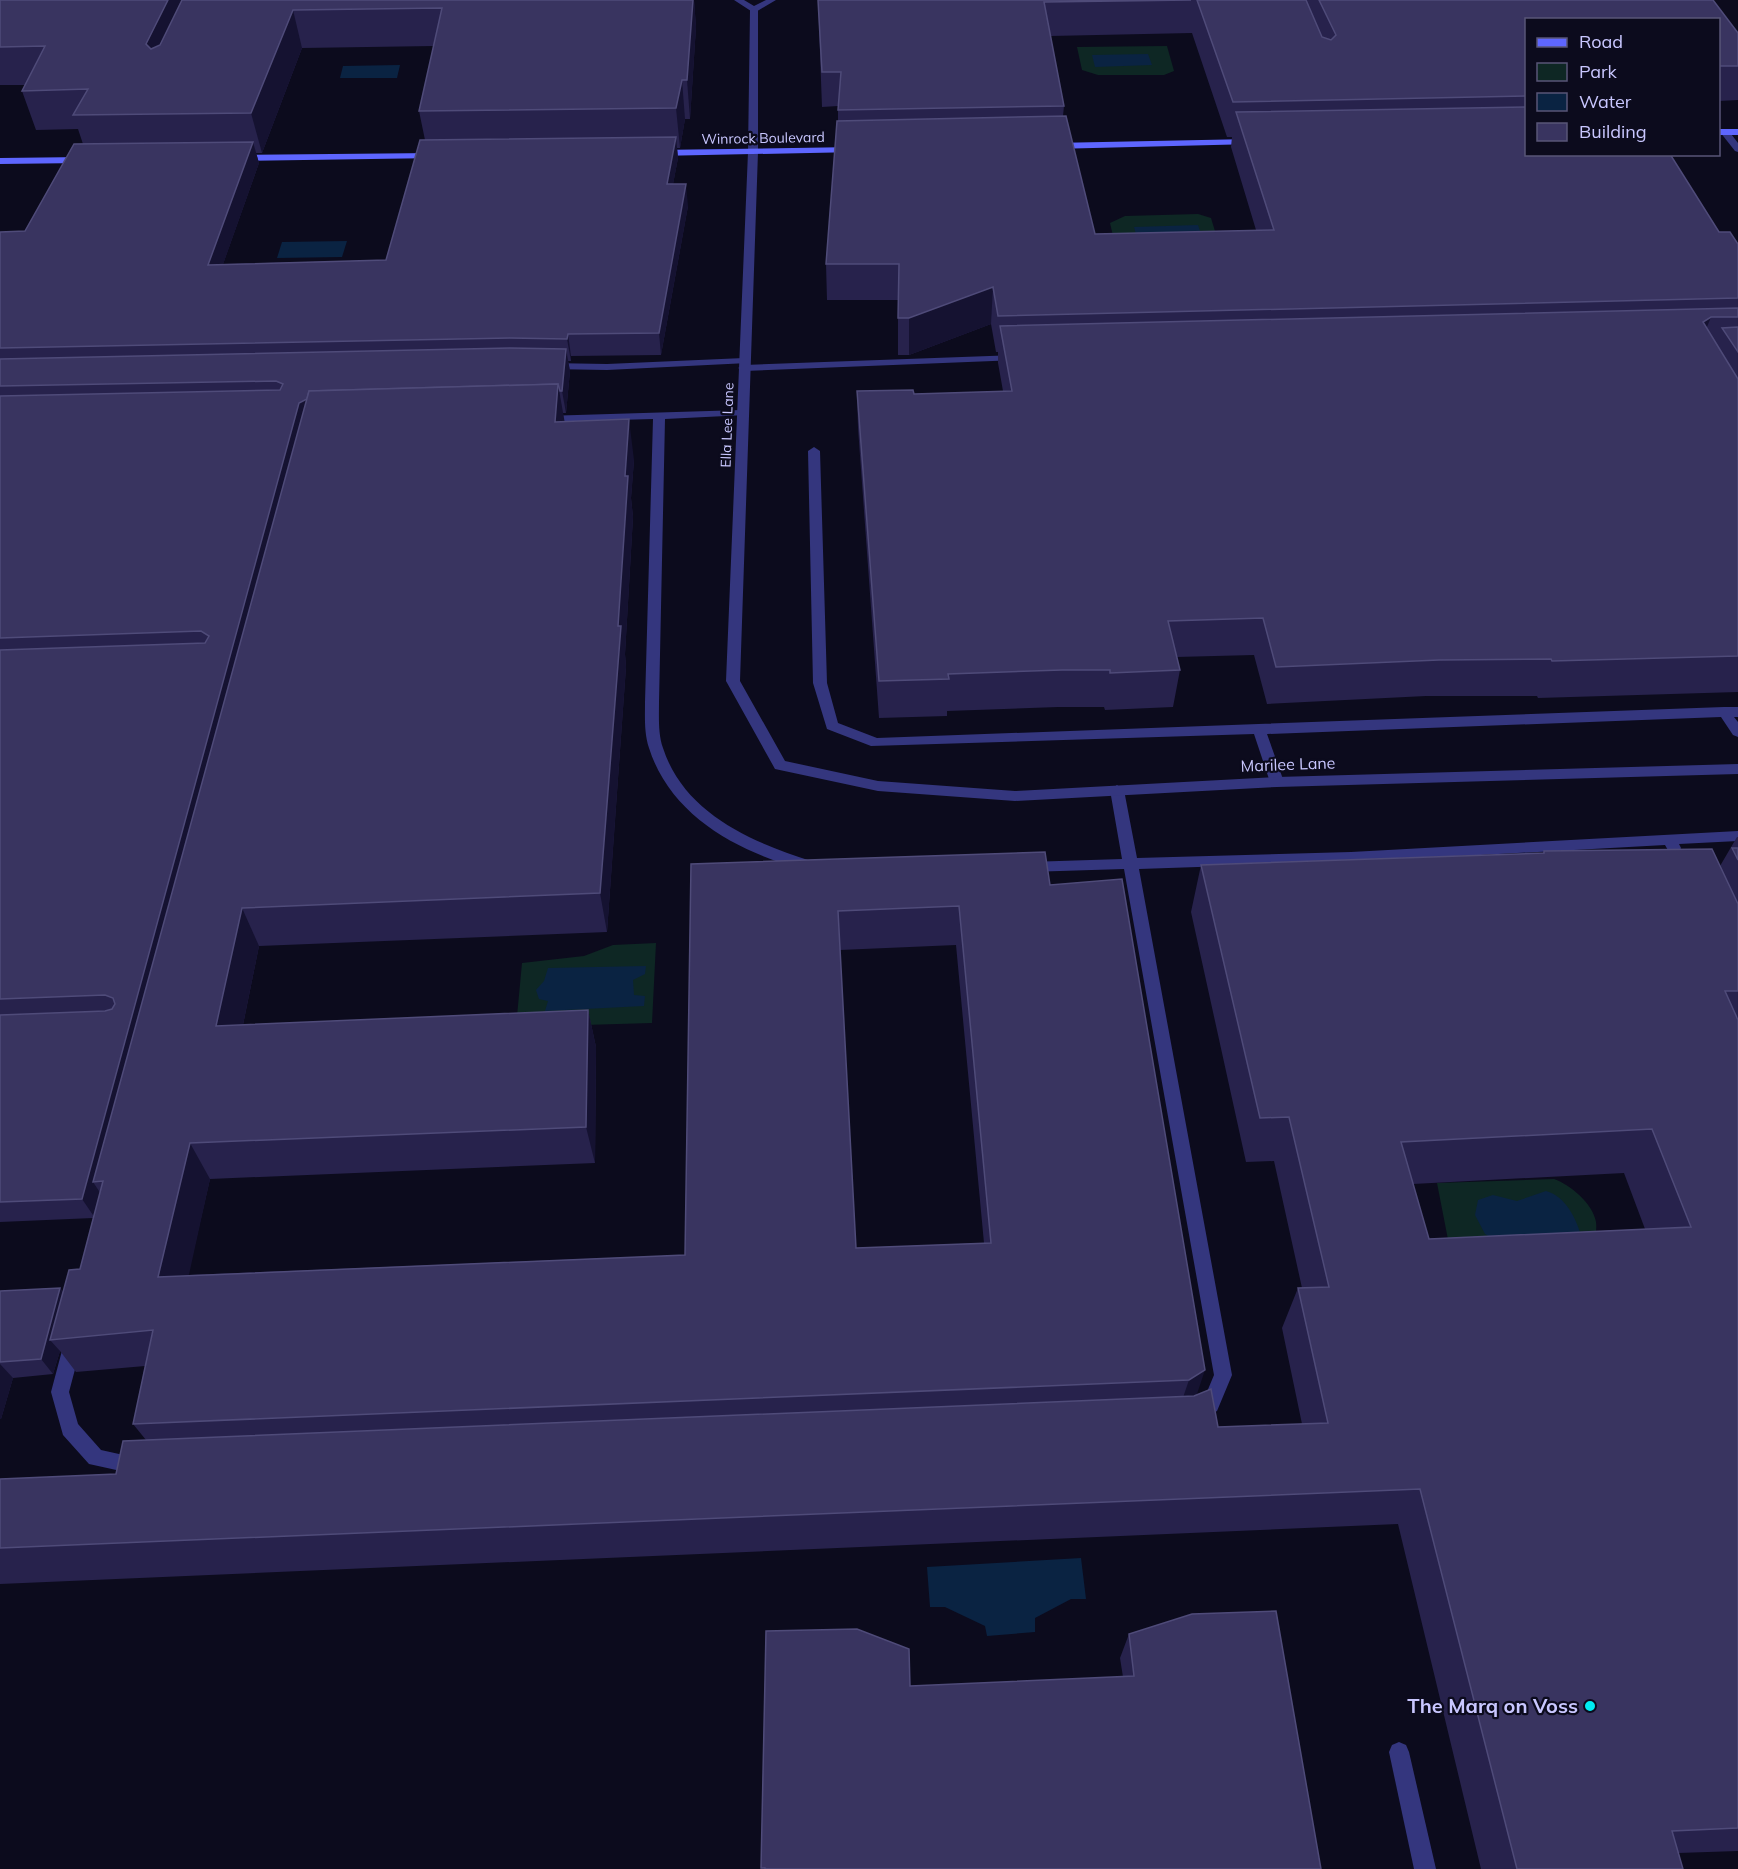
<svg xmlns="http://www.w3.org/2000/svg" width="1738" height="1869" font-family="Mulish,sans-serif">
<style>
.green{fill:#0e2724}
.water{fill:#0a2342}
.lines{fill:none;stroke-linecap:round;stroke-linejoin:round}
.lane{fill:#34367e;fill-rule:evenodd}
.street{fill:#34367e;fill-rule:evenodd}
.secondary{fill:#5e66ff;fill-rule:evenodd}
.wall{fill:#27224c;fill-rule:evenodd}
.shaded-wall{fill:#151231}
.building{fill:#393460;stroke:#4f4b79;stroke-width:1.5;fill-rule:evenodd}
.poi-dot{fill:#00ecf2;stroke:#0c0b1d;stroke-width:2}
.labels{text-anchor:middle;stroke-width:4.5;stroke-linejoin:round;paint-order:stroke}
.far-street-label{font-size:14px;fill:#c9c7ff;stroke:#0c0b1d}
.street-label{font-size:16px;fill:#c9c7ff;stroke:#0c0b1d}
.near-poi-label{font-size:20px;font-weight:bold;fill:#c9c7ff;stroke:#0c0b1d;text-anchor:end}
</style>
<rect width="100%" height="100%" fill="#0c0b1d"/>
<!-- green -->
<g class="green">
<polygon points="1167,46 1174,71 1164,75 1098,75 1082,70 1077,47"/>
<polygon points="1198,214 1211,218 1221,251 1117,253 1110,223 1125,216"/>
<polygon points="656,943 652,1023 516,1027 522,963 584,956 613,945"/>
<path d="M1554,1179C1571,1185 1593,1204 1596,1222C1597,1229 1595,1239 1595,1246L1451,1255L1437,1183Z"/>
</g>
<!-- water -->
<g class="water">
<polygon points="1148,54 1152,65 1095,67 1092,55"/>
<polygon points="400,65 397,78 340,78 343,66"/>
<polygon points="1198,225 1203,240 1138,242 1134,227"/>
<polygon points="347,241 342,257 277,258 282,242"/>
<polygon points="646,966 645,974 633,980 634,995 645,996 644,1006 545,1011 548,1001 539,999 536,990 544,981 548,968"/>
<path d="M1546,1191C1566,1196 1577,1220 1582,1239L1497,1241L1485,1234L1475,1215L1478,1200L1493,1195L1517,1201Z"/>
<polygon points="1081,1558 1086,1599 1071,1599 1035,1618 1035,1632 987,1636 985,1626 945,1607 930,1607 927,1567"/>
</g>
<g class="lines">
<!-- lane -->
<g class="lane">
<polygon points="734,0 744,0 754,6 766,0 776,0 754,13"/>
<polygon points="1722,130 1728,130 1738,143 1738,152 1735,151 1720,132"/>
<polygon points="1017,355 1021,356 1021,360 744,371 738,368 744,365"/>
<polygon points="744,358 750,361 748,363 607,370 549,369 543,366 549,363 607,364"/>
<path d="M742,410L748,413L746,415L665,419L659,702C659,717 658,734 663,748C684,813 751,842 811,861L813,865L806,870C740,853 671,817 649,748C644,733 645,717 645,702L653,419L544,422L538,419L544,416Z"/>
<polygon points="814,447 820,451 827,683 838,723 877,738 1724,707 1738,707 1738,717 1734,717 1738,722 1738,737 1733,735 1721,717 1267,734 1284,782 1277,787 1270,782 1254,734 871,746 827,729 813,683 808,451"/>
<polygon points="1117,785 1124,790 1137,858 1351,852 1738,831 1738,841 1679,844 1681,848 1679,852 1669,852 1665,845 1351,862 1139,869 1232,1375 1217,1411 1199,1421 1193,1418 1190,1412 1193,1406 1204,1399 1214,1375 1124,869 1028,872 1021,867 1028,862 1122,859 1110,790"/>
<polygon points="73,1335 79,1337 82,1343 69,1392 78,1424 101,1450 146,1460 148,1466 146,1472 139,1475 89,1464 63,1435 51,1392 64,1343 67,1337"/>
<polygon points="1399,1742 1406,1745 1409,1752 1436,1869 1414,1869 1389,1752 1392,1745"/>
</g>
<!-- street -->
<polygon class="street" points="754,7 758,10 758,152 740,681 785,761 878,781 1015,791 1277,777 1738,764 1738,774 1277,787 1015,801 878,791 775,769 726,681 748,152 750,10"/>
<!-- secondary -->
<g class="secondary">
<rect x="1718" y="129" width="20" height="6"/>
<polygon points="1251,139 1256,142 1254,144 1053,149 1048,146 1053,143"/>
<polygon points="855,147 860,150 858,152 657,156 652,153 657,150"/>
<polygon points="435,153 440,156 438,158 237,161 232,158 237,155"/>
<polygon points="0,158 84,157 89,160 84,163 0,164"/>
</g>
</g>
<!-- wall -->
<g class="wall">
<path d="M0,0H694L696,27L690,119H685L680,148H677L678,158L673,184L688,206L661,355L571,356V361H568L570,371L566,413H563L564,422L634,460L631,498L633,517L625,654L626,667L607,932L259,946L243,1025L588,1010L596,1047L595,1163L210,1179L188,1275L685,1255L691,864L1050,885L1196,1395L1218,1427L1302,1424L1282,1328L1298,1288H1302L1274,1161L1246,1162L1191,912L1201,865L1543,853L1544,851L1720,866L1737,837H1738V1851L1678,1853L1683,1869H1481L1398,1524L0,1584V1479L116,1474L146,1440L133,1424L145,1366L76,1372L60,1351L53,1374L13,1378L1,1419H0V1291L60,1288L63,1292L80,1269L93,1218L0,1222V232L25,231L83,144L78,129L36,130L22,91L25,85H0ZM434,46L419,111L425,140L386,260L223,264L259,163L256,153H262L302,48ZM956,945L984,1243L856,1248L840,950ZM1624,1173L1645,1229L1429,1239L1413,1184Z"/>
<path d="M818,0H1713L1738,33V100L1719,101V20H1527V154L1719,232L1738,244V692L1538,698L1537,696H1426L1267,704L1254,655L1176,657L1180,670L1173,707L1105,710L1104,707H1058L947,711V716L879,718L858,428L857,391L914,394L1003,391L998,363V352H996L991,324L909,355H898V300H827L826,264L838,121V106L822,107ZM1192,33L1227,137H1232L1231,147L1256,230L1095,234L1063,116L1064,106L1050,36Z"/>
<polygon points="766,1631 910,1686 1123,1677 1120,1658 1129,1634 1321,1869 761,1869"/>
</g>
<!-- shaded-wall -->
<g class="shaded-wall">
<polygon points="168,0 193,0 158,82 146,44"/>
<polygon points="693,0 694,0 696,27 690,119 687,80"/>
<polygon points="293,10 302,48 262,153 251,113"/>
<polygon points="682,80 685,119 680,148 676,108"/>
<polygon points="676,137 678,158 669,206 667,184"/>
<polygon points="253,142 259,163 215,287 208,265"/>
<polygon points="686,184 688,206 661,355 659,333"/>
<polygon points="993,287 991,324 909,355 909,318"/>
<polygon points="1711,317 1696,354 1703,322"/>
<polygon points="568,334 571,356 571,361 567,339"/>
<polygon points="566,349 570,371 566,413 562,391"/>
<polygon points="558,384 565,424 555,422"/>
<polygon points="308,398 103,1181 93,1182 101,1194 95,1218 82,1199 299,403"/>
<polygon points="629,419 634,460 631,498 633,517 625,654 626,667 607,932 600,893 618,626 625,476"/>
<polygon points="242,908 259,946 235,1064 216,1026"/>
<polygon points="588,1010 596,1047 595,1163 586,1127"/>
<polygon points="190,1143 210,1179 181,1311 158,1277"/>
<polygon points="60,1288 72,1304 50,1340 60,1351 53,1374 41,1359"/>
<polygon points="0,1364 13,1378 1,1419 0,1419"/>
<polygon points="1205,1370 1194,1403 1178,1412 1189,1380"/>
</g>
<!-- building -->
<g class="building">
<polygon points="0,0 168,0 146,44 151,49 160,45 182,0 693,0 687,80 682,80 676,108 419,111 442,8 293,10 251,113 73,115 88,89 22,91 45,46 0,47"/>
<polygon points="818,0 1191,0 1044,2 1064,106 838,110 841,72 822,72"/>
<polygon points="1197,0 1306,0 1322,37 1331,40 1336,35 1319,0 1713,0 1738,33 1738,66 1719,66 1719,20 1527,20 1527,96 1233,102"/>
<polygon points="1527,107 1527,154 1670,154 1719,232 1730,232 1738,244 1738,298 998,316 993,287 909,318 898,318 899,264 826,264 837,121 1066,116 1095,234 1274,230 1236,112"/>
<polygon points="676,137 667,184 686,184 659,333 568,334 567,339 510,338 0,348 0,232 25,231 74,144 253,142 208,265 386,260 420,140"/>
<polygon points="1738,308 1738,317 1711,317 1703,322 1738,379 1738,656 1552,661 1551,659 1439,660 1276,667 1263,618 1168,621 1180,670 1110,673 1110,670 1062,670 948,674 949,679 879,681 857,391 913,390 914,394 1012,391 1000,326"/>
<polygon points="1738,327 1738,352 1722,328"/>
<polygon points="510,348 566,349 562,391 560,391 558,384 309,391 307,399 299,403 82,1199 0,1202 0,1015 105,1011 112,1009 115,1004 113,998 105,995 0,999 0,650 205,643 209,636 201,631 0,638 0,396 280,390 283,384 276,381 0,386 0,359"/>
<path d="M558,384L555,422L629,419L625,476H628L618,626H621L600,893L242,908L216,1026L588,1010L586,1127L190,1143L158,1277L685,1255L691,864L1045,852L1050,885L1122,879L1205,1370L1189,1380L133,1424L153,1330L50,1340L69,1270L80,1269L103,1181L93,1182L309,391ZM959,906L991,1243L856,1248L838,911Z"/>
<polygon points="1732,848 1738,848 1738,860"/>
<path d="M1712,849L1738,904V991H1725L1738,1020V1828L1672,1831L1683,1869H1517L1420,1489L0,1548V1479L116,1474L123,1441L1194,1396L1211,1389L1218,1427L1328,1423L1298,1288L1329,1287L1289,1117L1260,1118L1201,865L1544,853V851ZM1652,1129L1691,1227L1429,1239L1401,1142Z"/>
<polygon points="60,1288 41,1359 0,1362 0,1291"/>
<polygon points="1276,1611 1321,1869 765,1869 765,1868 761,1868 766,1631 857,1629 909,1649 910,1686 1134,1676 1129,1634 1192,1614"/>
</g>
<!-- markers -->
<circle class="poi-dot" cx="1590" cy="1706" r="6"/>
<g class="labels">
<!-- far-street labels -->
<g class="far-street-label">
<text transform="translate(763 138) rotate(-1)" y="5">Winrock Boulevard</text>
<text transform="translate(727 425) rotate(-88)" y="5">Ella Lee Lane</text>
</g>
<!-- street labels -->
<g class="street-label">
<text transform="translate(1288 764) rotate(-2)" y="6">Marilee Lane</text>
</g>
<!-- near-poi labels -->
<g class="near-poi-label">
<text x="1578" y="1713">The Marq on Voss</text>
</g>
</g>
<!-- legend -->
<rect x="1525" y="18" width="195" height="138" fill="#0c0b1d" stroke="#585677" stroke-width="1.5"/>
<rect x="1537" y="38" width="30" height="9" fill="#5e66ff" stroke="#585677" stroke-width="1.5"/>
<text x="1579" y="48" font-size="18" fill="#c9c7ff">Road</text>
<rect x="1537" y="63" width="30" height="18" fill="#0e2724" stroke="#585677" stroke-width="1.5"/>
<text x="1579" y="78" font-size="18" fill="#c9c7ff">Park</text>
<rect x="1537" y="93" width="30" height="18" fill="#0a2342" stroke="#585677" stroke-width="1.5"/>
<text x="1579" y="108" font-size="18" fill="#c9c7ff">Water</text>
<rect x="1537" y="123" width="30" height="18" fill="#393460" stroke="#585677" stroke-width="1.5"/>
<text x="1579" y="138" font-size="18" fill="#c9c7ff">Building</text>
</svg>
